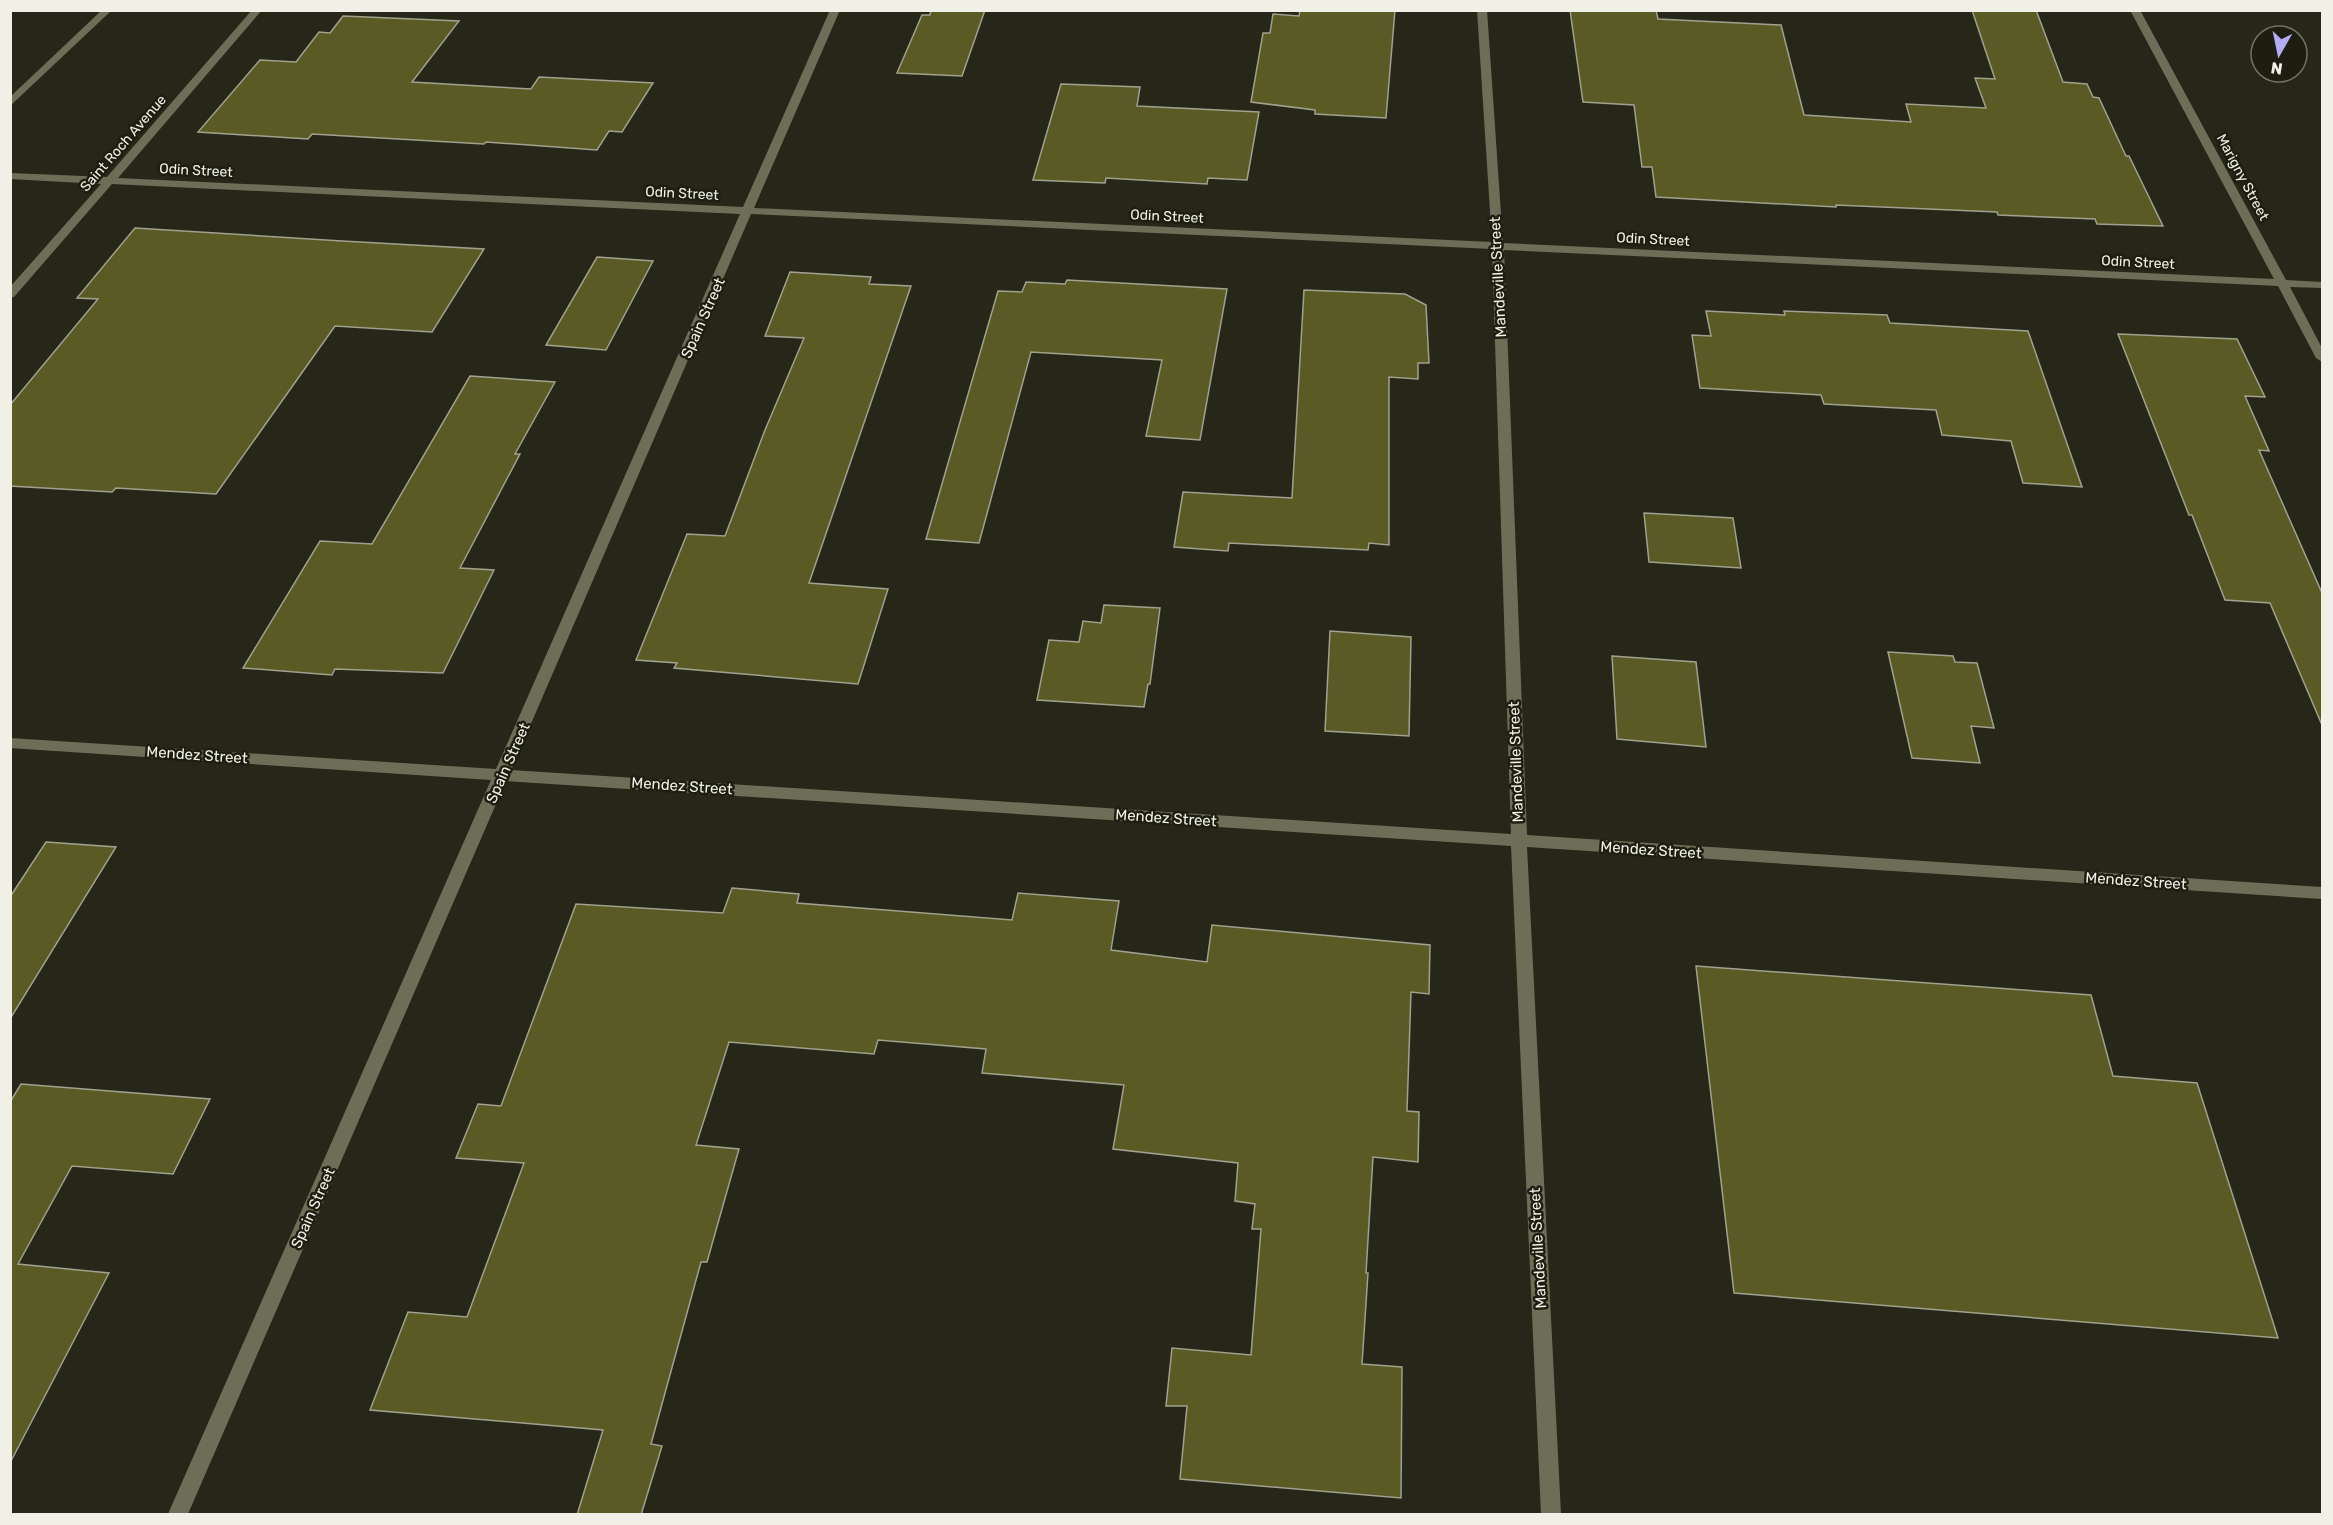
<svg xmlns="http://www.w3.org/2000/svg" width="2333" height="1525" font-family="Rubik,sans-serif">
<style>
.building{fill:#5a5a25;stroke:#a0a18f;stroke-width:1.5}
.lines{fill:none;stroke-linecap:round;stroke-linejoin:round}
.minor{fill:#6e6e58;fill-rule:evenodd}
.labels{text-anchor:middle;stroke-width:5;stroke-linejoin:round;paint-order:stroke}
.far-street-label{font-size:14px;fill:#f0f0e7;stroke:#1d1e10}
.street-label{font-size:15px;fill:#f0f0e7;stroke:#1d1e10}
</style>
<rect width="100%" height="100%" fill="#272719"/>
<!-- building -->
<g class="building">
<polygon points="931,10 985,10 962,76 897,73 922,15 930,15"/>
<polygon points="1300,10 1395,10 1386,118 1315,114 1315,110 1251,102 1263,33 1270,33 1273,14 1299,16"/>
<polygon points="1570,10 1656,10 1658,19 1781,25 1804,115 1911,122 1906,104 1986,108 1975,78 1995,79 1972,10 2036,10 2063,82 2087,84 2093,97 2099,98 2126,156 2129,156 2163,226 2097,224 2095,219 1998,215 1997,212 1836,205 1836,207 1656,197 1652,167 1642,167 1634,105 1583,102"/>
<polygon points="343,16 459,21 412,82 531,89 539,77 653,83 622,132 609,131 597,150 486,142 484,144 312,134 308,139 198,132 260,60 296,62 319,32 330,33"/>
<polygon points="1061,84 1140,87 1137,106 1259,112 1247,180 1208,178 1207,184 1106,178 1105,183 1033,180"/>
<polygon points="135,228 342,241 484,249 432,332 335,326 216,494 116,488 112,492 10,486 10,405 98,299 77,298"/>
<polygon points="597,257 653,261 606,350 546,345"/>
<polygon points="790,272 871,277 869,284 911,286 809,583 888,589 858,684 674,668 677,663 636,660 687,534 725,536 765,430 804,338 765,336"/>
<polygon points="1067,280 1227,289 1200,440 1146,436 1162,360 1031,352 979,543 926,539 998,291 1022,292 1026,282 1065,284"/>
<polygon points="1304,290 1405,294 1426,305 1429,363 1418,363 1418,379 1389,377 1389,545 1369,543 1368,550 1229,543 1228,551 1174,547 1183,492 1292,498"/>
<polygon points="1706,311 1785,315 1784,311 1887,315 1890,323 2028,331 2082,487 2023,483 2011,441 1942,435 1936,410 1824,404 1821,395 1700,388 1692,335 1711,336"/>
<polygon points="2118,334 2237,339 2265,397 2245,396 2269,451 2259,450 2322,593 2322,725 2270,603 2225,600 2192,515 2189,515"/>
<polygon points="470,376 555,382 515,454 520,454 460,568 494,570 443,673 335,669 332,675 243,668 320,541 372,544"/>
<polygon points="1644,513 1733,518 1741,568 1649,562"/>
<polygon points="1104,605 1160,608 1150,684 1148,684 1144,707 1037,700 1049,640 1079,642 1083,621 1101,623"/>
<polygon points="1330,631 1411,637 1409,736 1325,731"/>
<polygon points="1888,652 1953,656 1955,662 1977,663 1994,728 1971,726 1980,763 1912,758"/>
<polygon points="1612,656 1696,662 1706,747 1617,739"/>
<polygon points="46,842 116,847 10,1019 10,897"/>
<polygon points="732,888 799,894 797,903 1012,920 1018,893 1119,901 1111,950 1207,962 1212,925 1430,945 1429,994 1411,992 1407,1111 1419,1112 1418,1162 1373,1157 1366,1273 1368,1273 1362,1364 1402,1367 1401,1498 1180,1479 1187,1406 1166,1406 1172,1348 1251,1355 1261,1229 1252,1229 1255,1204 1235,1201 1238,1163 1113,1149 1124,1085 982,1073 986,1049 878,1040 874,1054 729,1042 696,1145 739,1149 707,1262 701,1262 651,1444 662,1446 641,1515 577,1515 603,1430 370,1410 408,1312 467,1317 524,1163 456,1158 478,1104 501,1106 576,904 723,913"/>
<polygon points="1696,966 2091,995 2113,1076 2197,1083 2278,1338 1734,1293"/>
<polygon points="21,1084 210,1099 173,1174 72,1166 18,1264 109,1273 10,1463 10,1102"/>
</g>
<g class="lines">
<!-- minor -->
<g class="minor">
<polygon points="102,10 112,10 10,106 10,97"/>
<path d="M252,10H262L118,178L743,207L830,10H840L754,208L1492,242L1477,10H1487L1503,243L2274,279L2130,10H2140L2286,280L2322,282V288L2290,287L2322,348V362L2316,358L2278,286L1504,250L1527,835L2322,887V899L1527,847L1561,1514H1541L1511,846L506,781L188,1514H168L491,780L10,748V738L496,769L740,214L112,184L14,297L10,298V287L101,184L10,179V173L107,177ZM751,214L1492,249L1511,834L511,770Z"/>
</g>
</g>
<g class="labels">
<!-- far-street labels -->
<g class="far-street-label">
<text transform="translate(123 143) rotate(-49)" y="5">Saint Roch Avenue</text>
<text transform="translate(196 170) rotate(3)" y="5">Odin Street</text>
<text transform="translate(2243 177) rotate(62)" y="5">Marigny Street</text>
<text transform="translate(682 193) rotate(3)" y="5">Odin Street</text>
<text transform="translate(1167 216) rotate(3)" y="5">Odin Street</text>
<text transform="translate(1653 239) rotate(3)" y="5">Odin Street</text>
<text transform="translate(2138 262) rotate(3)" y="5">Odin Street</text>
</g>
<!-- street labels -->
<g class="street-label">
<text transform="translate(1498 277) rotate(-93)" y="5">Mandeville Street</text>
<text transform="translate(703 318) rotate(-66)" y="5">Spain Street</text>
<text transform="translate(197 755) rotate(4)" y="5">Mendez Street</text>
<text transform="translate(1516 762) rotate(-92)" y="5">Mandeville Street</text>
<text transform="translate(508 763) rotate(-66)" y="5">Spain Street</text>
<text transform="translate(682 786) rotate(4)" y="5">Mendez Street</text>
<text transform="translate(1166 818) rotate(4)" y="5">Mendez Street</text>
<text transform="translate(1651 850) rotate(4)" y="5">Mendez Street</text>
<text transform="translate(2136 881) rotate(4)" y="5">Mendez Street</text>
<text transform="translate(313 1208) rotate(-66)" y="5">Spain Street</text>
<text transform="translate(1538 1248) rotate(-93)" y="5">Mandeville Street</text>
</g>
</g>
<!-- border -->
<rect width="2333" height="1525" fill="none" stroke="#f0f0e7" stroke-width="24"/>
<!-- north arrow -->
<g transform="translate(2279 54) rotate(189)"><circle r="28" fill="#1d1e10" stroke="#717266" stroke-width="1.5"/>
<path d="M0-4.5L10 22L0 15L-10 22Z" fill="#b5acf8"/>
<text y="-9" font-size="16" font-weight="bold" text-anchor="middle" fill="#f0f0e7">N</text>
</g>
</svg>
